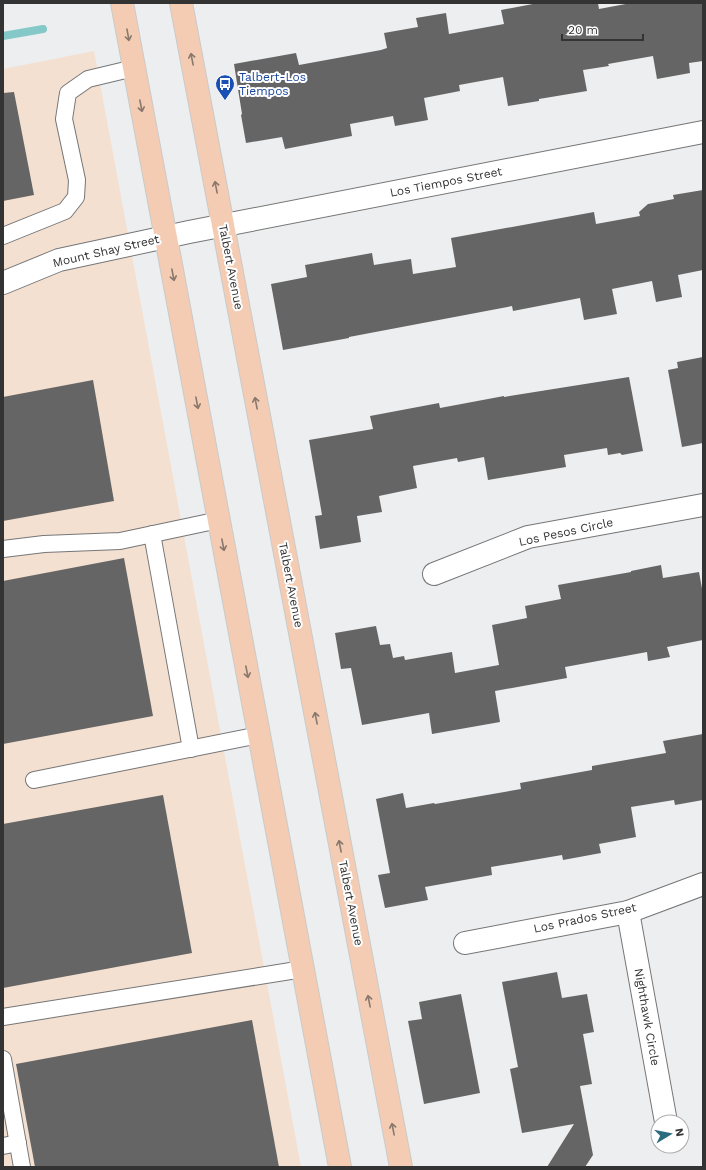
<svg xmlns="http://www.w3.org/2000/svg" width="706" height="1170" font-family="'Work Sans',sans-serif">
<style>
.industrial{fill:#f4e0d1}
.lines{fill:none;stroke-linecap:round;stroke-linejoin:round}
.stream{stroke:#85c8c8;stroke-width:8}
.building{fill:#656565}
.service-casing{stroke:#767677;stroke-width:18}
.minor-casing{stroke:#767677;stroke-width:24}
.primary-casing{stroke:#cacaca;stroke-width:24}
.service{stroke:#fff;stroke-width:16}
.minor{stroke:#fff;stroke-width:22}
.primary{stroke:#f3ccb3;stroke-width:22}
.oneway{stroke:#89786d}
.labels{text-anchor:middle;stroke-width:4;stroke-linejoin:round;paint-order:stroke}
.transit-label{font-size:12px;fill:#164399;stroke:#fff;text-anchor:start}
.street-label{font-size:12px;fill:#333;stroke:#fff}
</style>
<rect width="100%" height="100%" fill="#edeeef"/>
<!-- industrial -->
<polygon class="industrial" points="94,51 301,1167 3,1167 3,69"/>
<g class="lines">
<!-- stream -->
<polyline class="stream" points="3,36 43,29"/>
</g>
<!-- building -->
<g class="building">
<polygon points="538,3 598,3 599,9 631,3 703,3 703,61 689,63 690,73 657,79 653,56 608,64 609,66 583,70 587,91 539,99 539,101 508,106 503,77 459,85 460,91 424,98 428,120 395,126 393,116 350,124 352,136 285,149 282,137 246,143 241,115 242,114 234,64 296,53 299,65 381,50 387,48 384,33 418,27 416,18 446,13 449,34 504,24 501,10"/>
<polygon points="14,92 34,195 3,201 3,93"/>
<polygon points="703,190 703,270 678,275 682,297 656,302 652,281 612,289 617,314 584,320 580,298 513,311 512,306 349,337 349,338 283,350 271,284 307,277 305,265 372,253 374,265 411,259 413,274 456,267 451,238 594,212 596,224 640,216 639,212 648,204 674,199 673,195"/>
<polygon points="703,357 703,443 682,447 668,370 678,368 677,362"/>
<polygon points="629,377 643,451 622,455 620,453 608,455 607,448 564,455 566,467 488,480 484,457 458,462 457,458 413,466 417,488 379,496 382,512 357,516 361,542 320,549 315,516 322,515 309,440 373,429 370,416 439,403 440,408 504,396 504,397"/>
<polygon points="93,380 114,501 3,521 3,397"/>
<polygon points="124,558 153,716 3,744 3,581"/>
<polygon points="661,565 663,578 699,572 703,594 703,640 667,647 670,657 648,661 647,652 565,667 567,678 495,691 500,722 432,734 429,713 362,725 351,668 341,669 335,633 376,626 380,645 390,644 393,658 404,656 405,660 452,652 455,673 499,665 492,625 527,618 525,606 561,599 558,585 631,572 631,571"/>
<polygon points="703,734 703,800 675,805 674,800 631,807 636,837 599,844 601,853 563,860 562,855 491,867 492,875 425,887 428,900 385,908 378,875 390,873 376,799 403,793 406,808 434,803 435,804 521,789 520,783 592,770 592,766 666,753 663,741"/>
<polygon points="163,795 192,953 3,988 3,824"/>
<polygon points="557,972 562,998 587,994 594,1032 583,1034 592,1084 580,1086 593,1155 585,1167 547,1167 574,1124 522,1133 510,1069 518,1067 502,982"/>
<polygon points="461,994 480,1093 424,1104 408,1021 422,1019 419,1002"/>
<polygon points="252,1020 279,1167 35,1167 16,1064"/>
</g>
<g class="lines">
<!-- service casing -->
<g class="service-casing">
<g id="service">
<polyline points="3,236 65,211 76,197 77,180 64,119 68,93 88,79 134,68"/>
<polyline points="152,534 191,749"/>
<polyline points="3,549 44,544 120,541 219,520"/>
<polyline points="34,780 259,735"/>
<polyline points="3,1017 303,969"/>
<polyline points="3,1059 22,1167"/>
<polyline points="3,1146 18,1143"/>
</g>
</g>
<!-- minor casing -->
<g class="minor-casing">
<g id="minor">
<polyline points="3,283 59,260 189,232 703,132"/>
<polyline points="434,574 528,537 703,505"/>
<polyline points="628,912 666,1122"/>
<polyline points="465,943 628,912 703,884"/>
</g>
</g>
<!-- primary casing -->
<g class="primary-casing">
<g id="primary">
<polyline points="122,3 340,1167"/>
<polyline points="181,3 401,1167"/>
</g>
</g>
<!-- service -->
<use href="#service" class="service"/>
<!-- minor -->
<use href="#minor" class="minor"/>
<!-- primary -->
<use href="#primary" class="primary"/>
</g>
<!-- one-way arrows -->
<defs><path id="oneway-shaft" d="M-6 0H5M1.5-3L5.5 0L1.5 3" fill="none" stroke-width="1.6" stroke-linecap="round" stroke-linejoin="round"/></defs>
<g class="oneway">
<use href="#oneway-shaft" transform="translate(128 35) rotate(80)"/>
<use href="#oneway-shaft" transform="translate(192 59) rotate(-101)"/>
<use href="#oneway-shaft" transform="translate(141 106) rotate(79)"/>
<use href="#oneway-shaft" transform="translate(216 187) rotate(-101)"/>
<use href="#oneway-shaft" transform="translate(173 275) rotate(79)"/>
<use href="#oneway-shaft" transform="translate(197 403) rotate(79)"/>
<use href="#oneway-shaft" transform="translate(256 403) rotate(-101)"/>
<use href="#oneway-shaft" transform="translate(223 545) rotate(79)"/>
<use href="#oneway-shaft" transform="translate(247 672) rotate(79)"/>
<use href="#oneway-shaft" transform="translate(316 718) rotate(-101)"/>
<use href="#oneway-shaft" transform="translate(340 846) rotate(-101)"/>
<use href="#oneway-shaft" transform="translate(369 1001) rotate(-101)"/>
<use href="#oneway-shaft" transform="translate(393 1129) rotate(-101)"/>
</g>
<!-- icons -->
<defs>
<g id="bus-pin" transform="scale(1)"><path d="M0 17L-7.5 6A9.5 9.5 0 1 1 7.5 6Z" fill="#1a4fb4" stroke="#fff"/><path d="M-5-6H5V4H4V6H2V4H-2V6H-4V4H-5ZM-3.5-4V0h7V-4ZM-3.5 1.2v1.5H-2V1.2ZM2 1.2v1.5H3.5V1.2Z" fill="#fff"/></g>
</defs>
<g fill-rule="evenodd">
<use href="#bus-pin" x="225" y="84"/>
</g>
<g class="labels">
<!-- transit labels -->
<g class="transit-label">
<text x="239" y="81">Talbert-Los<tspan x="239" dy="14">Tiempos</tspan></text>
</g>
<!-- street labels -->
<g class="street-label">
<text transform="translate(446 182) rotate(-11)" y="4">Los Tiempos Street</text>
<text transform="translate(106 251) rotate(-13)" y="4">Mount Shay Street</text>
<text transform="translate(231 267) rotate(79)" y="4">Talbert Avenue</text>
<text transform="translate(566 532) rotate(-12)" y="4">Los Pesos Circle</text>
<text transform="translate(291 585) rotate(79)" y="4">Talbert Avenue</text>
<text transform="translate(351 903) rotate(79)" y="4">Talbert Avenue</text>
<text transform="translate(585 918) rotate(-12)" y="4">Los Prados Street</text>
<text transform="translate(647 1017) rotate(80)" y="4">Nighthawk Circle</text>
</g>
</g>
<!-- border -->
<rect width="706" height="1170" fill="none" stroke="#333333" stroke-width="8"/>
<!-- north arrow -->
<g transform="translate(670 1134) rotate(80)"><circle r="19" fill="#ffffff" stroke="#adadad"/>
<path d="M0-3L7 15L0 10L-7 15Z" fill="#2b6d7f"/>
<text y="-6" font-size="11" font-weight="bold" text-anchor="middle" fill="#333333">N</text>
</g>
<!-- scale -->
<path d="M562 34v6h81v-6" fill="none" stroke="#333333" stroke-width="2"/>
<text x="568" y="34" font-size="12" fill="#333333" stroke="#ffffff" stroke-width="3" paint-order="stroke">20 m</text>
</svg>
